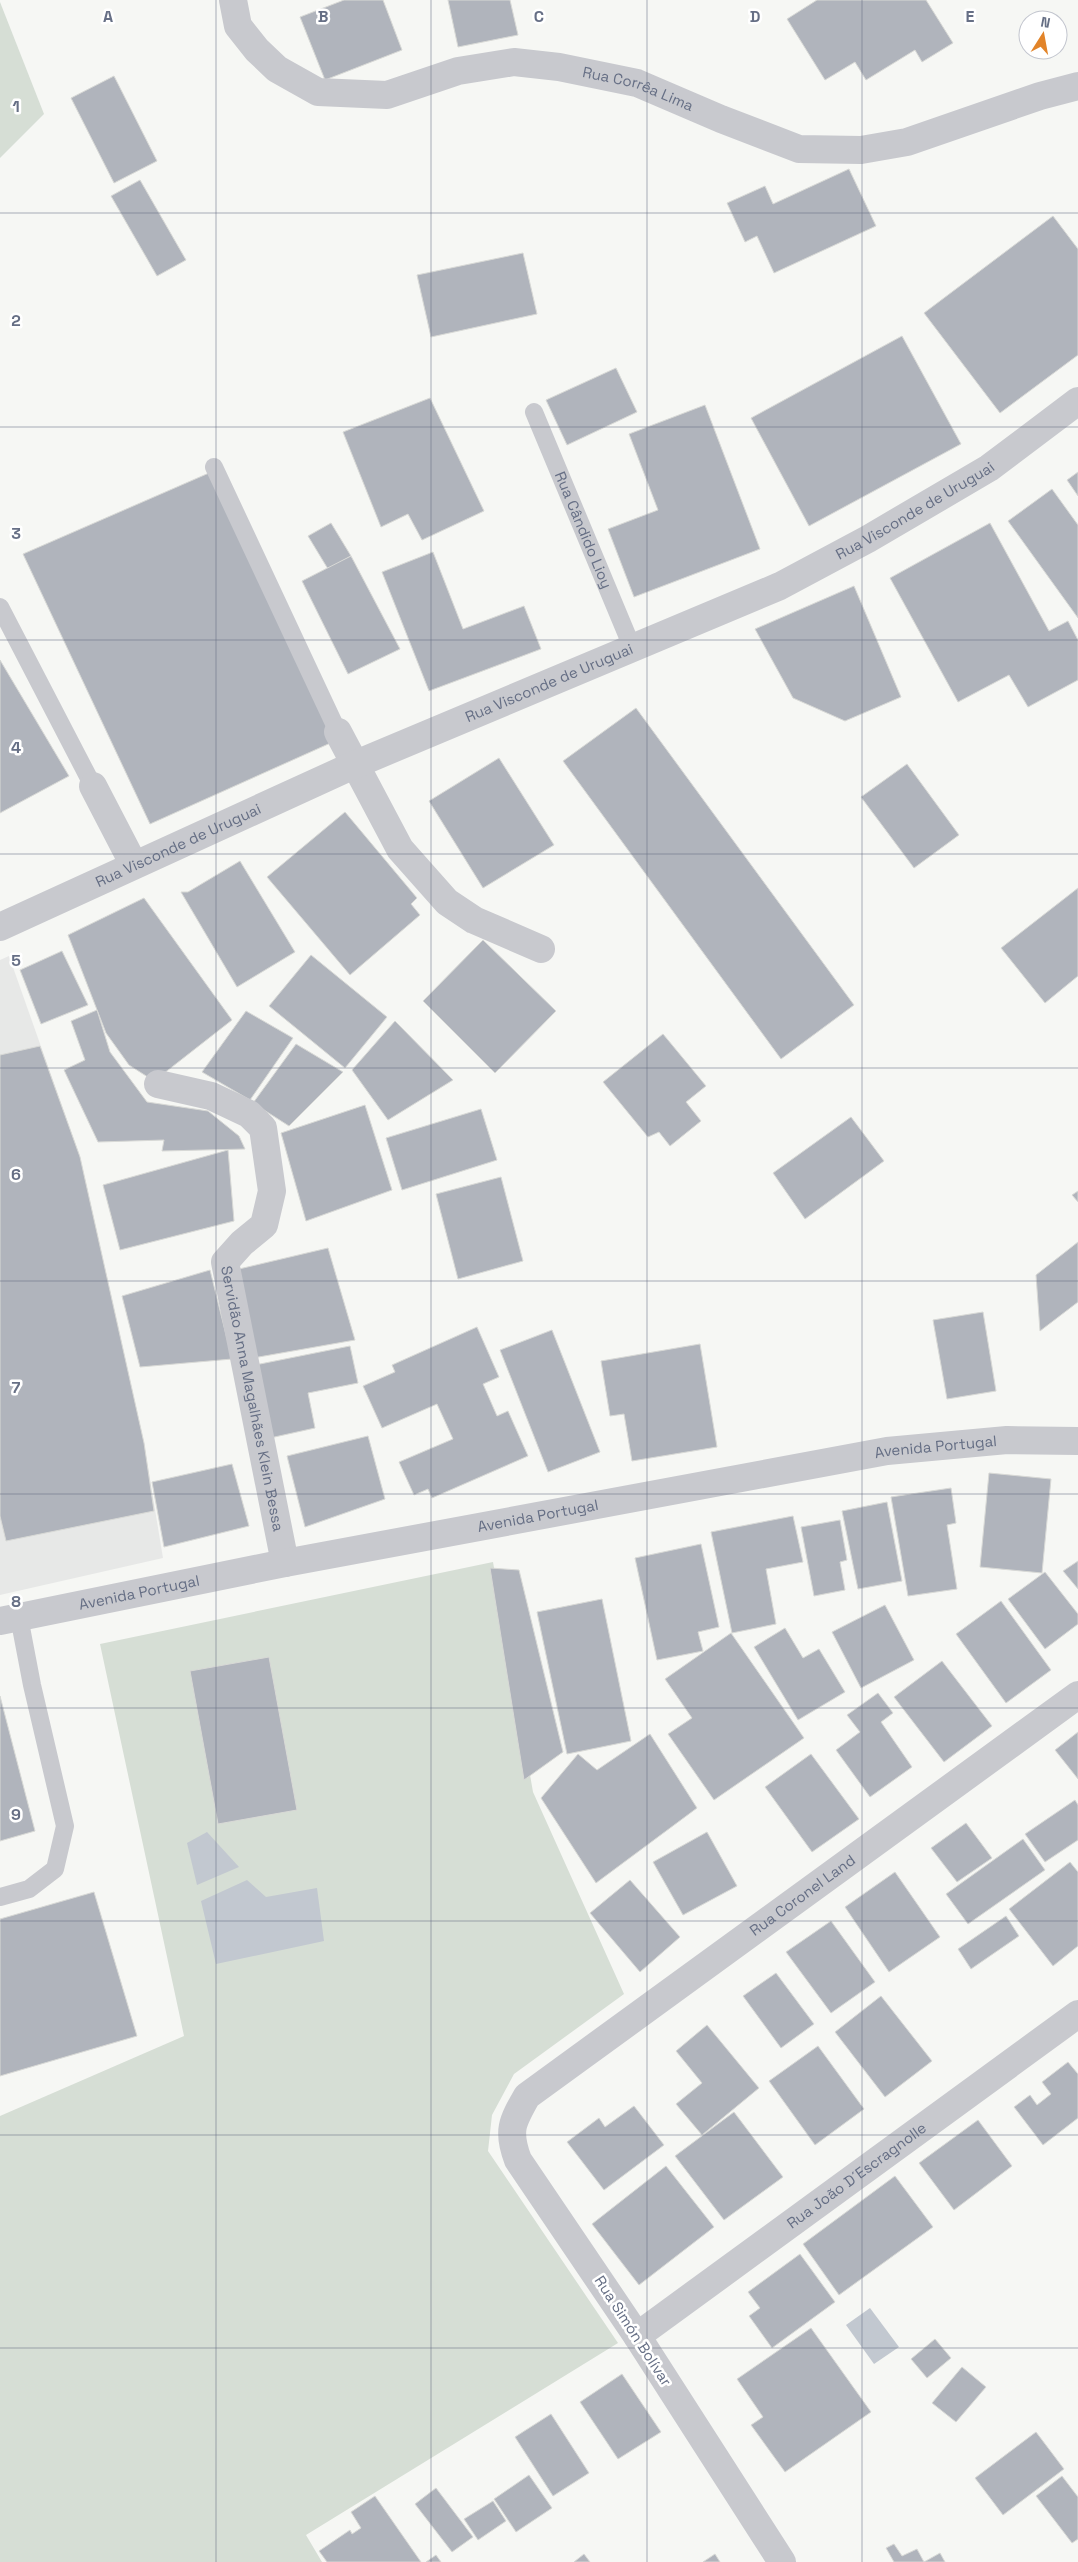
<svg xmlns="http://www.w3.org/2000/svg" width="1078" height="2562" font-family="'Space Grotesk',sans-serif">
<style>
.built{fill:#e7e8e7}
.green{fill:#d6ded5}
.water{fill:#c2c8d0}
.building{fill:#b0b4bc;stroke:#d8d9d6}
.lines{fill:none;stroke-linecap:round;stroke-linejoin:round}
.service{stroke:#c8c9ce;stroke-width:18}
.minor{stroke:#c8c9ce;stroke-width:28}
.tertiary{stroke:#c8c9ce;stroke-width:28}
.grid{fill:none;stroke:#666f85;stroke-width:1;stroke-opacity:0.55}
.labels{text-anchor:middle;stroke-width:5;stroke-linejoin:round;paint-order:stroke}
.street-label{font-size:15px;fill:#666f85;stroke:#fff}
.grid-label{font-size:16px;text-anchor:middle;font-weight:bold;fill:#666f85;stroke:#fff;stroke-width:5;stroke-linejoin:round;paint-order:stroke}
</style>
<rect width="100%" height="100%" fill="#f6f7f4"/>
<!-- built -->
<polygon class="built" points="9,956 80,1157 144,1443 163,1558 0,1595 0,960"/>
<!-- green -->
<g class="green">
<polygon points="0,2 44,114 0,158"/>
<polygon points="493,1562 533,1792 624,1994 514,2074 492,2115 488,2151 618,2343 306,2535 322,2562 0,2562 0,2116 184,2036 100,1644"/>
</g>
<!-- water -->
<g class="water">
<polygon points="207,1832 239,1867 197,1885 187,1843"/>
<polygon points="247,1880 266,1897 317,1888 324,1941 216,1964 201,1901"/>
<polygon points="870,2308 899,2347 874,2364 846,2325"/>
</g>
<!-- building -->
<g class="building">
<polygon points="344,0 383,0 402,50 325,80 300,17"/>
<polygon points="448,0 510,0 518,35 458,47"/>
<polygon points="817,0 926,0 953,43 922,62 915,50 866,80 855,62 825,80 787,19"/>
<polygon points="114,76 157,161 114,183 71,98"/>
<polygon points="849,169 876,226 774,273 757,236 745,242 727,203 765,186 773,204"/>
<polygon points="140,180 186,260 157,276 111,196"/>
<polygon points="1053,216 1078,249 1078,355 1000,413 924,313"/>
<polygon points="523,253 537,314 431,337 417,275"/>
<polygon points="902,336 961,444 809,526 751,418"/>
<polygon points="616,368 637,412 567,445 546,400"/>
<polygon points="430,398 484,511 422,540 408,514 381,527 343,432"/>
<polygon points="705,405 760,549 634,597 608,529 658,510 629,434"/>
<polygon points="1078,472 1078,496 1067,480"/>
<polygon points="209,473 335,741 150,824 23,554"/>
<polygon points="1052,489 1078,525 1078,618 1008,521"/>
<polygon points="331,523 351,556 328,569 308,536"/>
<polygon points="990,523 1049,631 1068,621 1078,640 1078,680 1028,707 1009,675 958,702 890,578"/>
<polygon points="433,552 463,629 524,606 541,649 429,691 382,572"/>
<polygon points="351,556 400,649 348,674 302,581"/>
<polygon points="854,586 901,697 845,721 793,698 755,629"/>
<polygon points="0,660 69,776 0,813"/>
<polygon points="636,708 854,1005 781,1059 563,761"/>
<polygon points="499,758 554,845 483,888 429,801"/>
<polygon points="907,764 959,835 914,868 861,797"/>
<polygon points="345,812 417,898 411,904 420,915 350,975 267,877"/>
<polygon points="240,861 295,952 237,987 181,892 188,892"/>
<polygon points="1078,888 1078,976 1045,1003 1001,948"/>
<polygon points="144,898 232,1020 154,1081 129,1065 106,1033 68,935"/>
<polygon points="483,940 556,1011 495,1073 423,1001"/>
<polygon points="62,951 88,1005 41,1024 20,970"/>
<polygon points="311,955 387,1017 345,1068 269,1006"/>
<polygon points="97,1010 110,1052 147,1102 208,1111 239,1136 245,1149 162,1151 164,1140 98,1142 64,1070 85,1060 71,1021"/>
<polygon points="246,1011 293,1038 250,1100 202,1072"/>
<polygon points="395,1021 453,1080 388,1120 352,1070"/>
<polygon points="663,1034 706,1086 686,1102 701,1121 670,1146 659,1132 648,1137 603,1082"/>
<polygon points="296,1044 343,1072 289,1126 253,1103"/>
<polygon points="40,1046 80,1157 144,1443 154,1511 6,1541 0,1516 0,1055"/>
<polygon points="365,1105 392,1190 306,1221 281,1133"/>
<polygon points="481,1109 497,1160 402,1190 386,1138"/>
<polygon points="851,1117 884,1161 805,1219 773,1173"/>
<polygon points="228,1150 234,1221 120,1250 103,1185"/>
<polygon points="501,1177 523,1261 458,1279 436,1194"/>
<polygon points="1078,1191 1078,1202 1072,1195"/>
<polygon points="1078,1242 1078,1302 1040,1331 1036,1275"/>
<polygon points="328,1248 355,1340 253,1358 239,1269"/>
<polygon points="210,1270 232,1359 140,1367 122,1296"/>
<polygon points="983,1312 996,1391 947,1399 933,1320"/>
<polygon points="477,1327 499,1377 483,1384 497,1416 508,1411 528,1456 432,1498 428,1489 414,1495 399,1462 453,1439 437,1404 382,1428 363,1386 395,1372 392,1365"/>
<polygon points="552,1330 600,1452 548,1472 500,1350"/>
<polygon points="700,1344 717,1447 632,1461 624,1414 610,1416 601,1361"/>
<polygon points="350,1346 358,1383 308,1393 315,1428 270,1438 255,1365"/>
<polygon points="368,1436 385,1499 305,1527 287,1456"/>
<polygon points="232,1464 249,1526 164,1547 152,1482"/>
<polygon points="989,1473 1051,1479 1042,1573 980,1567"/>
<polygon points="951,1488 956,1523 947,1525 957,1589 908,1596 891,1497"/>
<polygon points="887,1502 902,1581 858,1589 842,1511"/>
<polygon points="793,1516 803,1562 766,1569 776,1624 732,1633 711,1532"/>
<polygon points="840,1520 847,1560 840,1562 845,1590 814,1596 801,1527"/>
<polygon points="701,1544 719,1627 698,1632 703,1651 657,1660 635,1558"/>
<polygon points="1078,1561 1078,1589 1063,1571"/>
<polygon points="490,1568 519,1570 563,1752 524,1780"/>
<polygon points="1045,1572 1078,1614 1078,1624 1045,1649 1008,1599"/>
<polygon points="602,1599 631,1741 567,1754 537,1612"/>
<polygon points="1001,1601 1051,1670 1006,1703 956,1634"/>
<polygon points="885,1605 914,1660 861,1688 832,1632"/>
<polygon points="785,1628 803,1658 819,1649 845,1692 798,1720 754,1647"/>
<polygon points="731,1633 804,1738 714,1800 668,1734 692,1718 665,1679"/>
<polygon points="269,1657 297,1810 218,1824 190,1671"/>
<polygon points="942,1661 992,1726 944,1762 894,1697"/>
<polygon points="878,1693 893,1713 881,1722 912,1767 870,1797 836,1750 860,1732 847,1715"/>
<polygon points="0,1696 35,1831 0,1841"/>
<polygon points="1078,1732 1078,1779 1055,1750"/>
<polygon points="650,1734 697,1808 596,1883 541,1798 578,1754 597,1770"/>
<polygon points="811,1754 859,1819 812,1852 765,1787"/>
<polygon points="1075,1800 1078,1805 1078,1840 1045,1862 1025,1834"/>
<polygon points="966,1823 992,1858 957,1882 931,1848"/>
<polygon points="707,1832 737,1886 683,1915 653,1862"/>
<polygon points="1023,1839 1045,1870 968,1924 946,1894"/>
<polygon points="1070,1862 1078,1872 1078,1946 1053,1966 1009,1909"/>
<polygon points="895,1872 940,1937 889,1972 845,1907"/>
<polygon points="630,1880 680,1937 640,1972 590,1913"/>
<polygon points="94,1892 137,2036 0,2076 0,1919"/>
<polygon points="1006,1916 1019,1936 971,1969 958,1949"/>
<polygon points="831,1921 875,1982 831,2013 786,1952"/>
<polygon points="776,1973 814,2024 781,2048 743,1996"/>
<polygon points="881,1996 932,2061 885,2097 835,2032"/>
<polygon points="707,2025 759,2088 702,2135 676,2104 702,2083 676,2051"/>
<polygon points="818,2046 864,2109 815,2145 769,2081"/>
<polygon points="1068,2062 1078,2074 1078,2118 1043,2145 1014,2107 1030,2095 1037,2105 1051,2094 1042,2082"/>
<polygon points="634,2106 664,2145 604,2190 567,2142 599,2118 605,2127"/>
<polygon points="734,2112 783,2177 724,2220 675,2156"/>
<polygon points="978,2120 1012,2166 954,2210 919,2163"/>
<polygon points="666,2166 714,2227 639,2285 592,2224"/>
<polygon points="895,2176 933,2227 839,2295 803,2244"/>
<polygon points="800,2254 835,2302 772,2348 749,2316 760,2308 748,2292"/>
<polygon points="811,2328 871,2412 785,2472 751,2425 763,2417 737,2379"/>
<polygon points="935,2339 951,2358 927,2378 911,2359"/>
<polygon points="962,2367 986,2387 956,2422 932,2403"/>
<polygon points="622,2374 661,2432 618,2459 580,2402"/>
<polygon points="551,2414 589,2473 553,2496 515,2437"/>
<polygon points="1036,2432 1064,2469 1003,2515 975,2478"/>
<polygon points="529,2475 552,2508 516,2532 494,2499"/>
<polygon points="1062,2476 1078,2497 1078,2539 1072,2543 1036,2496"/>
<polygon points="436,2488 473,2537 452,2552 415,2504"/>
<polygon points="375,2496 421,2562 327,2562 319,2551 350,2530 352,2534 361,2528 351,2512"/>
<polygon points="493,2501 506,2521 478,2540 464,2519"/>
<polygon points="894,2544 902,2556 917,2549 924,2562 940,2553 945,2562 894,2562 886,2548"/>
<polygon points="584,2554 590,2562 574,2562"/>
<polygon points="715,2554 720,2562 703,2562"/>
<polygon points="436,2555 441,2562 426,2562"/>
</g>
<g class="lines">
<!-- service -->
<g class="service">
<path id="s1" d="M534,412L632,647"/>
<polyline points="214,467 338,732"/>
<polyline points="0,607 93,786"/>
<polyline points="0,1897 29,1889 55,1869 65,1826 32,1685 19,1617"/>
</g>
<!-- minor -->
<g class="minor">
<path id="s2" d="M233,0L238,26L257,50L277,69L318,92L387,95L458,71L514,62L559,67L637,83L721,119L799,149L861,150L907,142L1040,96L1078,86"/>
<polyline points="338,732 400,849 447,902 474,920 541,949"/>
<polyline points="93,786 134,865"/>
<path id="s3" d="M158,1084L211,1096L249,1114L263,1128L272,1191L264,1225L242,1243L225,1262L285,1563"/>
<path id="s4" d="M637,2336L1078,2014"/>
</g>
<!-- tertiary -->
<g class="tertiary">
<path id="s5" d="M0,927L354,765L780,586L868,539L989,468L1078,401"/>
<path id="s6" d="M0,1621L285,1563L887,1451L1007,1440L1078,1441"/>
<path id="s7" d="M782,2562L637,2336L518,2160C507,2131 512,2122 527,2096L1078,1695"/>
</g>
</g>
<!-- grid -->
<path class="grid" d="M216,0V2562M431,0V2562M647,0V2562M862,0V2562M0,213H1078M0,427H1078M0,640H1078M0,854H1078M0,1068H1078M0,1281H1078M0,1494H1078M0,1708H1078M0,1921H1078M0,2135H1078M0,2348H1078"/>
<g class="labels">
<!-- street labels -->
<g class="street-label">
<text dy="5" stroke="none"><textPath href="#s2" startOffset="460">Rua Corrêa Lima</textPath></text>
<text dy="5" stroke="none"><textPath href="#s5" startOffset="1006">Rua Visconde de Uruguai</textPath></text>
<text dy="5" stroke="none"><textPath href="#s1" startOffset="128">Rua Cândido Lioy</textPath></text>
<text dy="5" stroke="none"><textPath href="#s5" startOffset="601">Rua Visconde de Uruguai</textPath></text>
<text dy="5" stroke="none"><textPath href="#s5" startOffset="196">Rua Visconde de Uruguai</textPath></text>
<text dy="5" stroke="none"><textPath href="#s3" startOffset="408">Servidão Anna Magalhães Klein Bessa</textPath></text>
<text dy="5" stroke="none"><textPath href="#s6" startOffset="952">Avenida Portugal</textPath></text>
<text dy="5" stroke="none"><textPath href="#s6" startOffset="548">Avenida Portugal</textPath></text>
<text dy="5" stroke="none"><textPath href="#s6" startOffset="142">Avenida Portugal</textPath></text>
<text dy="5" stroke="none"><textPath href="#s7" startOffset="890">Rua Coronel Land</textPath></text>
<text dy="5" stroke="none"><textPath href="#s4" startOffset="272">Rua João D´Escragnolle</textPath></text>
<text transform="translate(633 2331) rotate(57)" y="5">Rua Simón Bolívar</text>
</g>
</g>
<g class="grid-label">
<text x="108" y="22">A</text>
<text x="323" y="22">B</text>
<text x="539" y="22">C</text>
<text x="755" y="22">D</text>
<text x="970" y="22">E</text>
<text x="16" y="112">1</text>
<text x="16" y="326">2</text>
<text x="16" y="539">3</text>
<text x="16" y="753">4</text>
<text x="16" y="966">5</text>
<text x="16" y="1180">6</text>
<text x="16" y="1393">7</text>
<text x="16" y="1607">8</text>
<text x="16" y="1820">9</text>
</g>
<!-- north arrow -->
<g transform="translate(1043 35) rotate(11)"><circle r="24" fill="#ffffff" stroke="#c2c5ce"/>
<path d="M0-4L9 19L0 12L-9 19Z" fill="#e28429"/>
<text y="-8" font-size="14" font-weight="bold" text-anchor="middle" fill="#666f85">N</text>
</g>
</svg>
